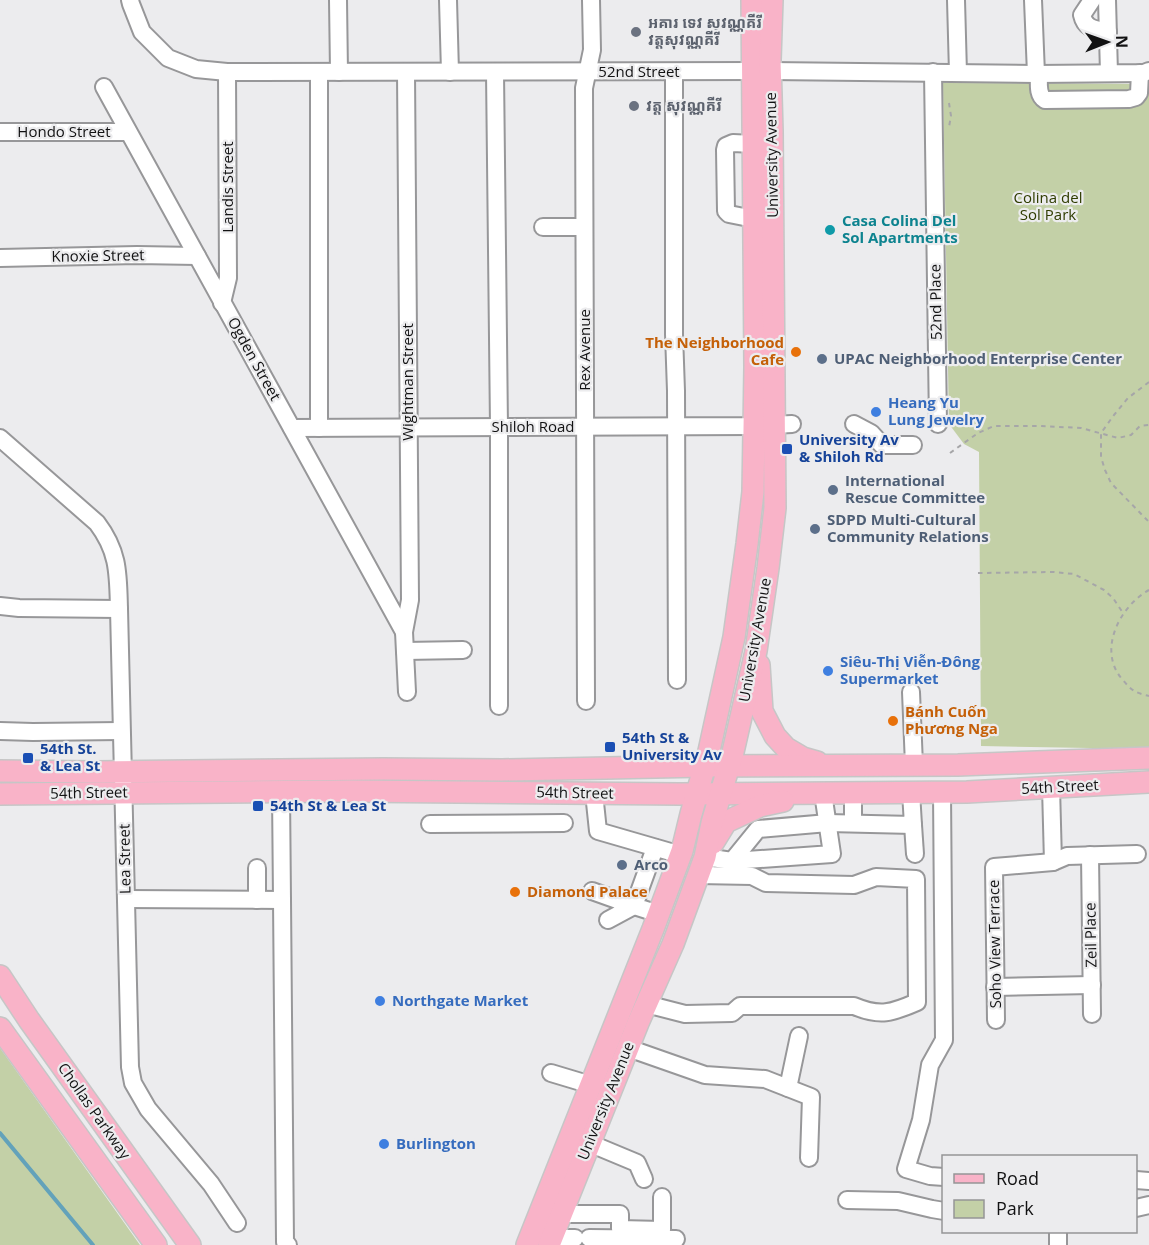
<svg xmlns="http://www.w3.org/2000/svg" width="1149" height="1245" font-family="'Open Sans','Noto Sans Khmer',sans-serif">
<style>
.green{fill:#c3d0a7}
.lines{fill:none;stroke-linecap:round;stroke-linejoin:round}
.stream{stroke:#63a2ba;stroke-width:4}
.minor-casing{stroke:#979799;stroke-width:20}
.major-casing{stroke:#c6c6c6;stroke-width:24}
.path{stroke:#a6a6a8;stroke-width:2;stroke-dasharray:4.5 4.5;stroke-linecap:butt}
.minor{stroke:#fff;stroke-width:16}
.major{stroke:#f9b3c8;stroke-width:21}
.worship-dot{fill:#6b7280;stroke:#ececee;stroke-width:2}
.culture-dot{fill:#0f9aa8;stroke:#ececee;stroke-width:2}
.food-dot{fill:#e8710a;stroke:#ececee;stroke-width:2}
.service-dot{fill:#5c6f8a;stroke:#ececee;stroke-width:2}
.shop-dot{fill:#3f7fe0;stroke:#ececee;stroke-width:2}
.transit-dot{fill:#1a4fb4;stroke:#ececee;stroke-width:2}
.labels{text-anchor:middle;stroke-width:4.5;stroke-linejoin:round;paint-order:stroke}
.worship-label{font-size:15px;font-weight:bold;fill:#5b616d;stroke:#ececee;text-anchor:start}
.street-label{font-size:15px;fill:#121213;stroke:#ececee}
.park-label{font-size:15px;fill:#2f3c00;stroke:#ececee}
.culture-label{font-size:15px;font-weight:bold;fill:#0d838f;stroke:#ececee;text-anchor:start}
.food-label{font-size:15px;font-weight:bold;fill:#c56008;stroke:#ececee;text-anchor:start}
.service-label{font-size:15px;font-weight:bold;fill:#4e5e75;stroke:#ececee;text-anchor:start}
.shop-label{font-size:15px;font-weight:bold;fill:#366cbe;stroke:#ececee;text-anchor:start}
.transit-label{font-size:15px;font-weight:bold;fill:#164399;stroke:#ececee;text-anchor:start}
</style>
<rect width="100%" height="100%" fill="#ececee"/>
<!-- green -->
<g class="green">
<polygon points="943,83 1149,84 1149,749 981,746 979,452 964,444 949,424"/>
<polygon points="0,1048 140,1245 0,1245"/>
</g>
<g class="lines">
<!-- stream -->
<polyline class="stream" points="0,1133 93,1245"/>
<!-- minor casing -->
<g class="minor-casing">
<g id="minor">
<polyline points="130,0 131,4 142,32 168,58 196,69 227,72 770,71 1036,74 1144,73 1149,71"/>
<polyline points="338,0 339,72"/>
<polyline points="448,0 450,72"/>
<polyline points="956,0 958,73"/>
<polyline points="1033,0 1036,74"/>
<path d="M1092,0L1082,15C1085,29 1095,29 1108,32"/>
<polyline points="1107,0 1109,73"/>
<polyline points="319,72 319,428"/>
<polyline points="406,72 410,600 404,632 407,692"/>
<polyline points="495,72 499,427 499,706"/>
<polyline points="674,72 674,334 676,391 677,680"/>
<polyline points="933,72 938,424"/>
<path d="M1039,74C1039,84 1037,95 1045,100L1129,99L1136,97L1139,93L1140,73"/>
<polyline points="104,87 404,632"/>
<polyline points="0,132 128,132"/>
<polyline points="753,144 733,143 726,146 725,150 726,211 729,214 754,219"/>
<polyline points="543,227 584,227"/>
<polyline points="0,258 137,255 197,256"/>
<polyline points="222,303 228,278 227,72"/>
<polyline points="854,424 871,433 882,445 913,445"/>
<polyline points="292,428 754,426 792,424"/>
<path d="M0,438L97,523C119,552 118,574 119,609L130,1067L133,1083L148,1109L211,1184L237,1223"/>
<polyline points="0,606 19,608 119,609"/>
<polyline points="405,651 463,650"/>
<polyline points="911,692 914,765"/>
<polyline points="586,701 584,88 592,50 591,0"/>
<polyline points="0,731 33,732 121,731"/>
<polyline points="1051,787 1053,862"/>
<polyline points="853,792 853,823"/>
<polyline points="942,792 944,1040 930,1065 921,1120 906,1169 930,1176 944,1177"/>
<polyline points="594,793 598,831 681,855"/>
<polyline points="430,824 564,823"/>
<polyline points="913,825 915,854"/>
<polyline points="655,848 634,906 659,914"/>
<polyline points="1090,855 1092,1014"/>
<polyline points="705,857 732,861 758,829 828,823 913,825 911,792"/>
<polyline points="732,861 832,854 823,793"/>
<polyline points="257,868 257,900"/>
<polyline points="592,891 634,906 608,920"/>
<polyline points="126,899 282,900 281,792"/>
<polyline points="282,900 285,1242 288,1245"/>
<polyline points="995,987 1092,985"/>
<path d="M646,1004L685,1014L732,1013L740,1006H854C880,1017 892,1013 917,1002L916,879L876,877L854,885L766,883L752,876L698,875"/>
<polyline points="996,1020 994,867 1053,862 1067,856 1137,854"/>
<polyline points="628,1048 705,1075 765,1079 811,1097 809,1158"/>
<polyline points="551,1073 591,1085"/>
<polyline points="788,1088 799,1036"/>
<polyline points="589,1143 637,1163 644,1179"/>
<polyline points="1136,1180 1149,1181"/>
<polyline points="847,1200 898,1201 932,1209 944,1211"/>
<polyline points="1136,1208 1149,1205"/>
<polyline points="561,1214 620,1214 620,1229 662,1230 662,1197"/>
<polyline points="551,1238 575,1238"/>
<polyline points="589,1238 676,1239"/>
<polyline points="1058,1245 1058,1232"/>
</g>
</g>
<!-- major casing -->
<g class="major-casing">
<g id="major">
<polyline points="759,665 762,711 775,736 786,748 803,758 817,762"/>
<polyline points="0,771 95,772 383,769 502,770 705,766 958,765 1149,758"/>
<polyline points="0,794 350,791 679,794 967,792 1149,782"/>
<polyline points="713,843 726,822 760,806 783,801"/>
<polyline points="0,976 29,1020 190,1245"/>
<polyline points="0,1028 156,1245"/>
<polyline points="527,1245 653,929 682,851 691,814 709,751 734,637 747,544 753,492 755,367 752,0"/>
<polyline points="549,1245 638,1023 673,944 705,857 712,823 733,752 756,651 768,568 775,508 772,131 770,60 772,0"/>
</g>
</g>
<!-- path -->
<g class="path">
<polyline points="949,103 951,116 949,127"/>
<polyline points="1149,382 1128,398 1114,415 1101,433 1101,457 1105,470 1111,483 1149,522"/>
<polyline points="950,453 978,433 994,426 1040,426 1081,428 1118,438 1131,435 1140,426 1149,425"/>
<polyline points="978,573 1054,572 1074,574 1104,590 1113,598 1123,613"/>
<path d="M1149,590C1120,606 1097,650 1122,679C1131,690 1135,693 1149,696"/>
</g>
<!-- minor -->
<use href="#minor" class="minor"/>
<!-- major -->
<use href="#major" class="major"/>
</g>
<!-- markers -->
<g class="worship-dot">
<circle cx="636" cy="32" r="6"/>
<circle cx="634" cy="106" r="6"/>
</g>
<circle class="culture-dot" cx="830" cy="230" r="6"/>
<g class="food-dot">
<circle cx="796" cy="352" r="6"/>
<circle cx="893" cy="721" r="6"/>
<circle cx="515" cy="892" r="6"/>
</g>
<g class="service-dot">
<circle cx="822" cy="359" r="6"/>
<circle cx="833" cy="490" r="6"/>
<circle cx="815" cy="529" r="6"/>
<circle cx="622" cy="865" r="6"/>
</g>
<g class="shop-dot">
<circle cx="876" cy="412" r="6"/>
<circle cx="828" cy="671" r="6"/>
<circle cx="380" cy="1001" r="6"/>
<circle cx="384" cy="1144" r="6"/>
</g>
<g class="transit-dot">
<rect x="781" y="443" width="12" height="12" rx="3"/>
<rect x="604" y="741" width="12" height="12" rx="3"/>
<rect x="22" y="752" width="12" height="12" rx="3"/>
<rect x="252" y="800" width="12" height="12" rx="3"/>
</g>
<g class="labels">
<!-- worship labels -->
<g class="worship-label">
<text x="648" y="28">អគារ ទេវ សុវណ្ណគីរី<tspan x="648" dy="17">វត្តសុវណ្ណគីរី</tspan></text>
<text x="646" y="111">វត្ត សុវណ្ណគីរី</text>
</g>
<!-- street labels -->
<g class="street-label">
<text x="639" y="77">52nd Street</text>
<text x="64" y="137">Hondo Street</text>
<text transform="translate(772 155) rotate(-91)" y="5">University Avenue</text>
<text transform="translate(228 187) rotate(-90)" y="5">Landis Street</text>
<text transform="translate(98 256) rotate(-1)" y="5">Knoxie Street</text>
<text transform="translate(936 302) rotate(-91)" y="5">52nd Place</text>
<text transform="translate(585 350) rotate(-90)" y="5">Rex Avenue</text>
<text transform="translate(254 359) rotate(61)" y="5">Ogden Street</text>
<text transform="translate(408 382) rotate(-90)" y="5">Wightman Street</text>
<text x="533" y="432">Shiloh Road</text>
<text transform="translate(755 640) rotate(-80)" y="5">University Avenue</text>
<text transform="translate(1060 787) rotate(-3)" y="5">54th Street</text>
<text transform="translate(89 793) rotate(-1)" y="5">54th Street</text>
<text transform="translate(575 793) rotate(1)" y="5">54th Street</text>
<text transform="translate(125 859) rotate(-91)" y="5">Lea Street</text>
<text transform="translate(1091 935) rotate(-91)" y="5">Zeil Place</text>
<text transform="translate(995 944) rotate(-91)" y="5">Soho View Terrace</text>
<text transform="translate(606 1101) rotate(-68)" y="5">University Avenue</text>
<text transform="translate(94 1111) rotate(55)" y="5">Chollas Parkway</text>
</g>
<!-- park labels -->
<g class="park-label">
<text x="1048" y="203">Colina del<tspan x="1048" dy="17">Sol Park</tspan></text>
</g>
<!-- culture labels -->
<g class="culture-label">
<text x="842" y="226">Casa Colina Del<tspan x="842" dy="17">Sol Apartments</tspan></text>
</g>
<!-- food labels -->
<g class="food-label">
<text x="784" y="348" text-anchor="end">The Neighborhood<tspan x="784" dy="17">Cafe</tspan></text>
<text x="905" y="717">Bánh Cuốn<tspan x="905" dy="17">Phương Nga</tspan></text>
<text x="527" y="897">Diamond Palace</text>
</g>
<!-- service labels -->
<g class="service-label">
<text x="834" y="364">UPAC Neighborhood Enterprise Center</text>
<text x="845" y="486">International<tspan x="845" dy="17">Rescue Committee</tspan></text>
<text x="827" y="525">SDPD Multi-Cultural<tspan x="827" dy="17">Community Relations</tspan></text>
<text x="634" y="870">Arco</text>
</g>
<!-- shop labels -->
<g class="shop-label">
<text x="888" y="408">Heang Yu<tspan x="888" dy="17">Lung Jewelry</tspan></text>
<text x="840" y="667">Siêu-Thị Viễn-Đông<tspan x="840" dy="17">Supermarket</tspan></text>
<text x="392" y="1006">Northgate Market</text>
<text x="396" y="1149">Burlington</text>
</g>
<!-- transit labels -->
<g class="transit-label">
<text x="799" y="445">University Av<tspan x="799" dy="17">&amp; Shiloh Rd</tspan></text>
<text x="622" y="743">54th St &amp;<tspan x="622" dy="17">University Av</tspan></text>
<text x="40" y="754">54th St.<tspan x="40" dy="17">&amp; Lea St</tspan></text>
<text x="270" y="811">54th St &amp; Lea St</text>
</g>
</g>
<!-- legend -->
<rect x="942" y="1155" width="195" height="78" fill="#ececee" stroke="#959596" stroke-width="1.5"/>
<rect x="954" y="1174" width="30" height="9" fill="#f9b3c8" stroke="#959596" stroke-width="1.5"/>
<text x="996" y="1185" font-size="18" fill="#121213">Road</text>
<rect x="954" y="1200" width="30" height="18" fill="#c3d0a7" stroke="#959596" stroke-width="1.5"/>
<text x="996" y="1215" font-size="18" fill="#121213">Park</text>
<!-- north arrow -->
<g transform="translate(1107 42) rotate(89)" stroke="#ececee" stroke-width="4.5" paint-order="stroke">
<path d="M0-4.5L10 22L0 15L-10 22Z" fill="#121213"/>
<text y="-9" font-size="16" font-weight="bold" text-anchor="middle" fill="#121213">N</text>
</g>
</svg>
